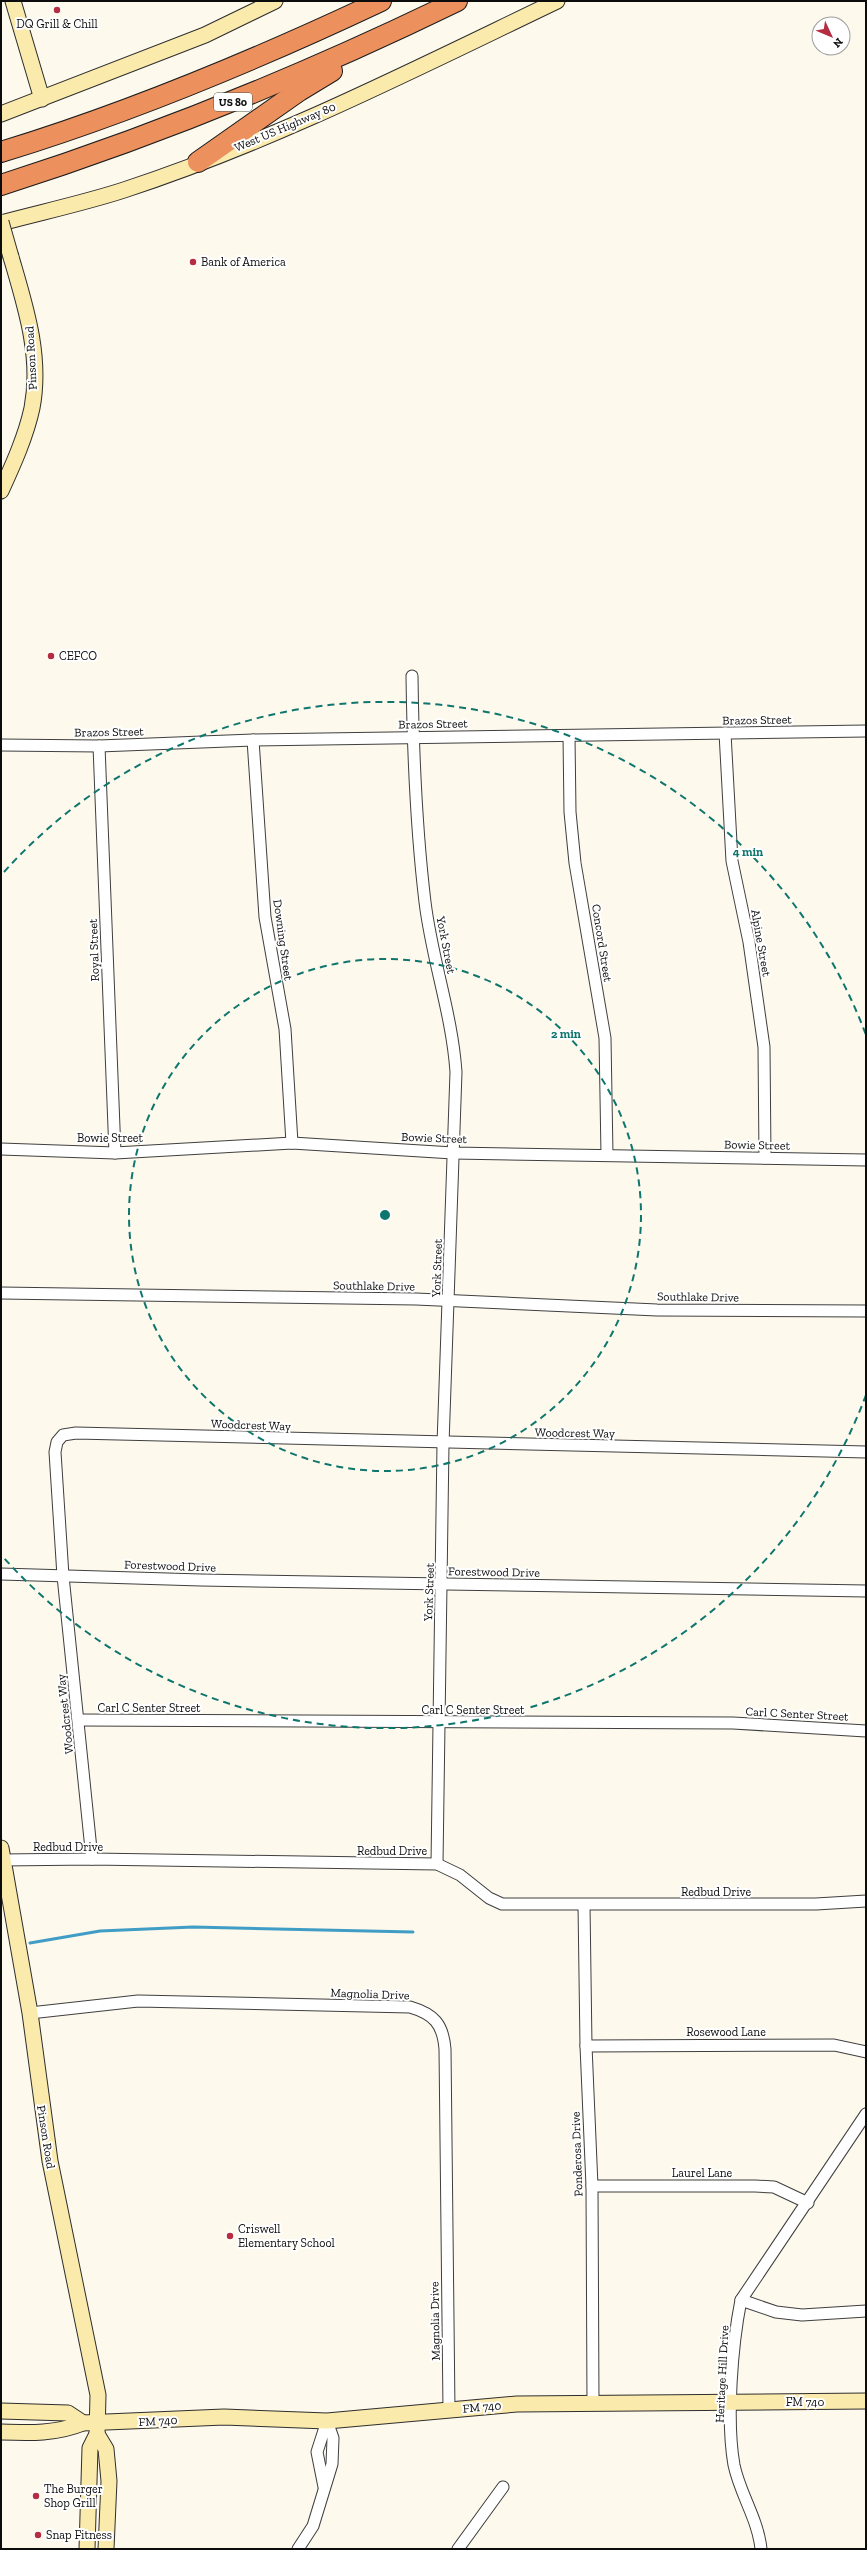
<svg xmlns="http://www.w3.org/2000/svg" width="867" height="2550" font-family="'Zilla Slab',serif">
<style>
.lines{fill:none;stroke-linecap:round;stroke-linejoin:round}
.stream{stroke:#409dc5;stroke-width:3}
.street-casing{stroke:#3f3f3f;stroke-width:13}
.secondary-casing{stroke:#2e2e2e;stroke-width:17}
.highway-casing{stroke:#1d1d1d;stroke-width:22}
.street{stroke:#fff;stroke-width:11}
.secondary{stroke:#faeaac;stroke-width:15}
.highway{stroke:#ec905d;stroke-width:20}
.secondary-bridge-casing{stroke:#2e2e2e;stroke-width:17;stroke-linecap:butt}
.secondary-bridge{stroke:#faeaac;stroke-width:15}
.ring{fill:none;stroke:#0f766e;stroke-width:2;stroke-dasharray:7 5}
.poi-dot{fill:#b42d40;stroke:#fff;stroke-width:1.5}
.labels{text-anchor:middle;stroke-width:4;stroke-linejoin:round;paint-order:stroke}
.shield{fill:#fff;stroke:#555;stroke-width:1}
.shield-label{font-size:11px;font-weight:bold;fill:#0c0c0c}
.poi-label{font-size:12px;fill:#0c0c0c;stroke:#fff;text-anchor:start}
.street-label{font-size:12px;fill:#0c0c0c;stroke:#fff}
.centre{fill:#0f766e;stroke:#fff;stroke-width:2}
.ring-label{font-size:12px;text-anchor:middle;font-weight:bold;fill:#0f766e;stroke:#fff;stroke-width:4;stroke-linejoin:round;paint-order:stroke}
</style>
<rect width="100%" height="100%" fill="#fef9ed"/>
<g class="lines">
<!-- stream -->
<polyline class="stream" points="30,1943 100,1931 193,1927 413,1932"/>
<!-- street casing -->
<g class="street-casing">
<g id="street">
<path d="M412,676C413,752 416,827 425,902C432,960 452,1014 456,1072L443,1444L437,1864"/>
<polyline points="725,733 732,861 749,942 764,1047 765,1158"/>
<polyline points="569,736 570,812 575,863 605,1038 607,1155"/>
<polyline points="253,740 265,917 285,1029 292,1143"/>
<polyline points="1,745 99,746 253,740 866,731"/>
<polyline points="99,746 115,1153"/>
<polyline points="1,1149 115,1153 292,1143 453,1153 866,1160"/>
<polyline points="1,1293 416,1299 657,1310 866,1311"/>
<polyline points="1,1574 201,1580 866,1591"/>
<polyline points="79,1720 733,1723 866,1731"/>
<polyline points="92,1859 63,1576 55,1452 57,1442 63,1435 76,1433 866,1452"/>
<polyline points="1,1860 92,1859 437,1864 460,1875 489,1898 502,1904 816,1904 866,1901"/>
<polyline points="584,1905 586,2046 592,2186 593,2403"/>
<path d="M30,2013L138,2001L410,2007C434,2014 443,2024 445,2049L449,2410"/>
<polyline points="586,2046 834,2045 866,2052"/>
<polyline points="592,2186 755,2186 774,2187 808,2203"/>
<polyline points="741,2300 776,2312 802,2315 866,2311"/>
<polyline points="324,2487 317,2452 327,2421"/>
<polyline points="298,2549 313,2526 332,2464 333,2438 327,2421"/>
<polyline points="458,2549 503,2487"/>
<path d="M761,2549C758,2519 740,2494 734,2465C726,2420 732,2345 741,2300L866,2114"/>
</g>
</g>
<!-- secondary casing -->
<g class="secondary-casing">
<g id="secondary">
<polyline points="13,1 42,99"/>
<polyline points="1,114 205,35 275,1"/>
<path d="M1,223C42,212 84,203 124,190C274,141 415,69 557,1"/>
<path d="M1,491C13,465 26,436 32,408C42,356 25,305 11,257"/>
<polyline points="1,1848 30,2013 50,2161 98,2395 97,2434 90,2448 87,2549"/>
<polyline points="1,2411 68,2413 83,2423"/>
<path d="M1,2432C30,2433 56,2434 83,2423L224,2417L327,2421L517,2404L866,2401"/>
<polyline points="97,2434 106,2449 109,2481 106,2549"/>
</g>
</g>
<!-- highway casing -->
<g class="highway-casing">
<g id="highway">
<path d="M1,152C132,112 258,59 381,1"/>
<polyline points="198,162 299,91 332,71"/>
<path d="M1,185C158,135 309,73 457,1"/>
</g>
</g>
<!-- street -->
<use href="#street" class="street"/>
<!-- secondary -->
<use href="#secondary" class="secondary"/>
<!-- highway -->
<use href="#highway" class="highway"/>
<!-- secondary-bridge casing -->
<g class="secondary-bridge-casing">
<polyline id="secondary-bridge" points="1,222 11,257"/>
</g>
<!-- secondary-bridge -->
<use href="#secondary-bridge" class="secondary-bridge"/>
</g>
<!-- distance rings -->
<g class="ring">
<circle cx="385" cy="1215" r="256"/>
<path d="M866 1395A513 513 0 0 1 4 1558M4 872A513 513 0 0 1 866 1035"/>
</g>
<!-- markers -->
<g class="poi-dot">
<circle cx="57" cy="10" r="4"/>
<circle cx="193" cy="262" r="4"/>
<circle cx="51" cy="656" r="4"/>
<circle cx="230" cy="2236" r="4"/>
<circle cx="36" cy="2496" r="4"/>
<circle cx="38" cy="2535" r="4"/>
</g>
<g class="labels">
<!-- shield labels -->
<rect class="shield" x="214" y="93" width="38" height="18" rx="3"/>
<g class="shield-label">
<text x="233" y="106">US 80</text>
</g>
<!-- poi labels -->
<g class="poi-label">
<text x="57" y="28" text-anchor="middle">DQ Grill &amp; Chill</text>
<text x="201" y="266">Bank of America</text>
<text x="59" y="660">CEFCO</text>
<text x="238" y="2233">Criswell<tspan x="238" dy="14">Elementary School</tspan></text>
<text x="44" y="2493">The Burger<tspan x="44" dy="14">Shop Grill</tspan></text>
<text x="46" y="2539">Snap Fitness</text>
</g>
<!-- street labels -->
<g class="street-label">
<text transform="translate(285 127) rotate(-23)" y="4">West US Highway 80</text>
<text transform="translate(31 358) rotate(-93)" y="4">Pinson Road</text>
<text transform="translate(757 720) rotate(-1)" y="4">Brazos Street</text>
<text transform="translate(433 724) rotate(-1)" y="4">Brazos Street</text>
<text transform="translate(109 732) rotate(-1)" y="4">Brazos Street</text>
<text transform="translate(283 940) rotate(82)" y="4">Downing Street</text>
<text transform="translate(602 943) rotate(81)" y="4">Concord Street</text>
<text transform="translate(761 943) rotate(80)" y="4">Alpine Street</text>
<text transform="translate(446 945) rotate(79)" y="4">York Street</text>
<text transform="translate(94 950) rotate(-92)" y="4">Royal Street</text>
<text x="110" y="1142">Bowie Street</text>
<text transform="translate(434 1138) rotate(2)" y="4">Bowie Street</text>
<text transform="translate(757 1145) rotate(1)" y="4">Bowie Street</text>
<text transform="translate(437 1268) rotate(-88)" y="4">York Street</text>
<text transform="translate(374 1286) rotate(1)" y="4">Southlake Drive</text>
<text transform="translate(698 1297) rotate(1)" y="4">Southlake Drive</text>
<text transform="translate(251 1425) rotate(2)" y="4">Woodcrest Way</text>
<text transform="translate(575 1433) rotate(1)" y="4">Woodcrest Way</text>
<text transform="translate(170 1566) rotate(2)" y="4">Forestwood Drive</text>
<text transform="translate(494 1572) rotate(1)" y="4">Forestwood Drive</text>
<text transform="translate(429 1592) rotate(-88)" y="4">York Street</text>
<text x="149" y="1712">Carl C Senter Street</text>
<text x="473" y="1714">Carl C Senter Street</text>
<text transform="translate(65 1714) rotate(-96)" y="4">Woodcrest Way</text>
<text transform="translate(797 1714) rotate(3)" y="4">Carl C Senter Street</text>
<text x="68" y="1851">Redbud Drive</text>
<text x="392" y="1855">Redbud Drive</text>
<text x="716" y="1896">Redbud Drive</text>
<text transform="translate(370 1994) rotate(2)" y="4">Magnolia Drive</text>
<text x="726" y="2036">Rosewood Lane</text>
<text transform="translate(46 2137) rotate(81)" y="4">Pinson Road</text>
<text transform="translate(577 2154) rotate(-92)" y="4">Ponderosa Drive</text>
<text x="702" y="2177">Laurel Lane</text>
<text transform="translate(435 2321) rotate(-91)" y="4">Magnolia Drive</text>
<text transform="translate(722 2374) rotate(-87)" y="4">Heritage Hill Drive</text>
<text x="805" y="2406">FM 740</text>
<text transform="translate(482 2407) rotate(-5)" y="4">FM 740</text>
<text transform="translate(158 2421) rotate(-3)" y="4">FM 740</text>
</g>
</g>
<circle cx="385" cy="1215" r="6" class="centre"/>
<g class="ring-label">
<text x="748" y="856">4 min</text>
<text x="566" y="1038">2 min</text>
</g>
<!-- border -->
<rect width="867" height="2550" fill="none" stroke="#0c0c0c" stroke-width="4"/>
<!-- north arrow -->
<g transform="translate(831 36) rotate(134)"><circle r="19" fill="#ffffff" stroke="#9e9e9e"/>
<path d="M0-3L7 15L0 10L-7 15Z" fill="#b42d40"/>
<text y="-6" font-size="11" font-weight="bold" text-anchor="middle" fill="#0c0c0c">N</text>
</g>
</svg>
